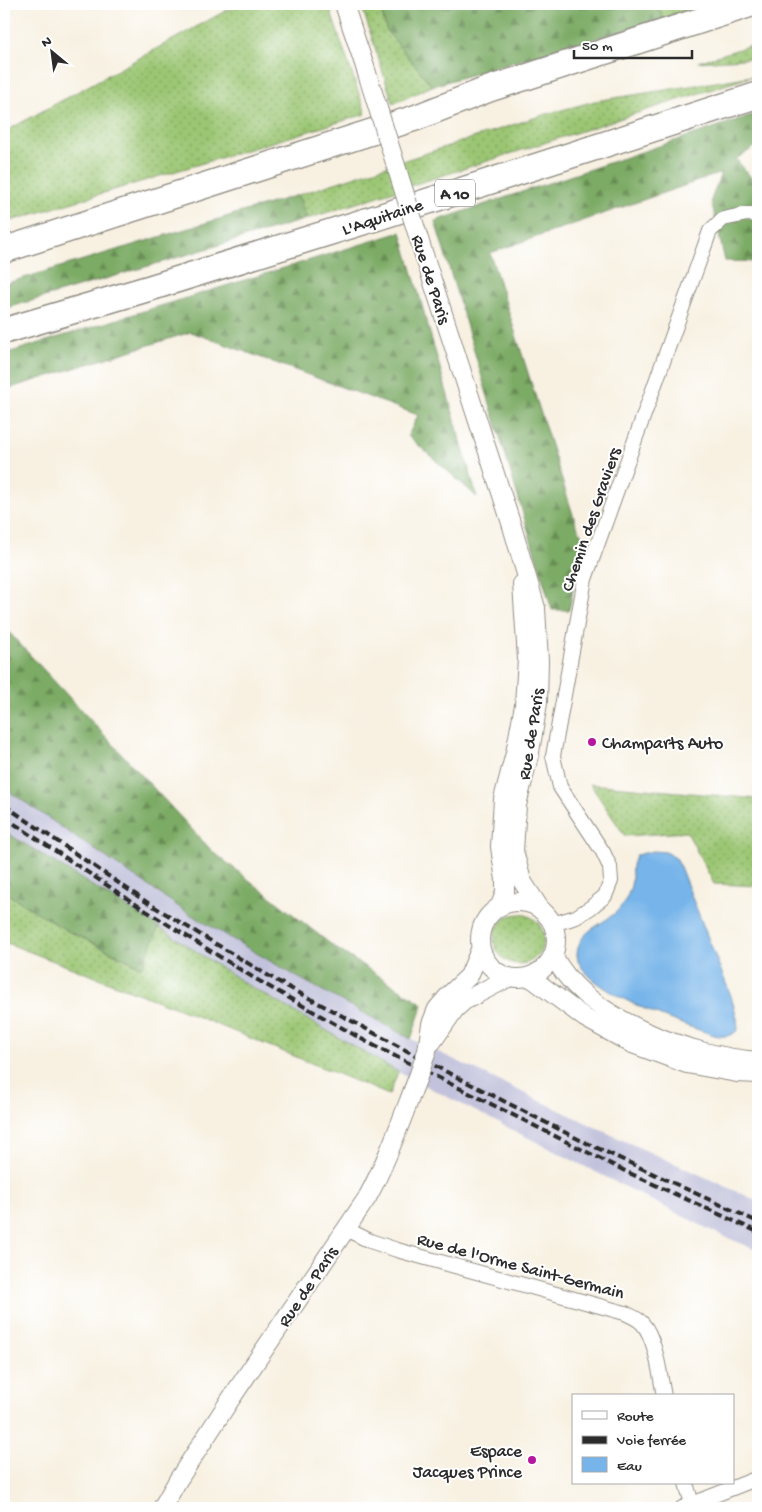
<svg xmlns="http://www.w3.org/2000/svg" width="762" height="1512" font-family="'Gochi Hand',sans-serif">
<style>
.railway{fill:#c2c2dc}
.grass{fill:url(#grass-dots);stroke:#63784f}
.forest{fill:url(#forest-firs);stroke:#546b48}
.water{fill:#76b4e9;stroke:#50708a}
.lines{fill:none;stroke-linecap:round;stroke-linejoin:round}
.minor-casing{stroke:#928e86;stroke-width:16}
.tertiary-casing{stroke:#928e86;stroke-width:20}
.motorway-casing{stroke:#928e86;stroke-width:28}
.minor{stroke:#fff;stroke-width:14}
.tertiary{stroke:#fff;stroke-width:18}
.motorway{stroke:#fff;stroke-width:25}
.rail{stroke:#2b2b2b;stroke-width:4;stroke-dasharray:8 4;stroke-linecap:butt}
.tertiary-bridge-casing{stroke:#928e86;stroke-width:20;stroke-linecap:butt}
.tertiary-bridge{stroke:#fff;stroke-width:18}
.poi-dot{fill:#b5179e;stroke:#fff;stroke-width:2}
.labels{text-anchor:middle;stroke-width:4;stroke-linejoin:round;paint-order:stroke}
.shield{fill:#fff;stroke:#6b6b6b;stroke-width:1}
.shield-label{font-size:16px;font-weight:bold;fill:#2b2b2b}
.street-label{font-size:18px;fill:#2b2b2b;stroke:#fff}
.poi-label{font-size:18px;fill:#2b2b2b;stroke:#fff;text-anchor:start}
</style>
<defs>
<pattern id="grass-dots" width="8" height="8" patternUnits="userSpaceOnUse" patternTransform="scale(1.25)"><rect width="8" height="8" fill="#9bc673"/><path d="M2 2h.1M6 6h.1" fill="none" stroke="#7fa15f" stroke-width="1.8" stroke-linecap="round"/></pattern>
<pattern id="forest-firs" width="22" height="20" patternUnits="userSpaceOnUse" patternTransform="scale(1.25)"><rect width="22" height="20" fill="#7cab65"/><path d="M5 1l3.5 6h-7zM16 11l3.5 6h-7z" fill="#668b53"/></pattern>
</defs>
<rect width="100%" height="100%" fill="#fff"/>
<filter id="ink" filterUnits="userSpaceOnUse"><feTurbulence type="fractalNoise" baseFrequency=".02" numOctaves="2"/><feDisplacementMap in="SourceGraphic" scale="10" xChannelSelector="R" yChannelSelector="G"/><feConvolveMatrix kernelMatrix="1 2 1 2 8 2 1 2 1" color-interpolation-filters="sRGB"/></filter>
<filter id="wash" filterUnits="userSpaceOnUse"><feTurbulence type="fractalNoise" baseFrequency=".0096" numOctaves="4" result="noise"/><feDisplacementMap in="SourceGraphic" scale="20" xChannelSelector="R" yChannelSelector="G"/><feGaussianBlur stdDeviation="1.12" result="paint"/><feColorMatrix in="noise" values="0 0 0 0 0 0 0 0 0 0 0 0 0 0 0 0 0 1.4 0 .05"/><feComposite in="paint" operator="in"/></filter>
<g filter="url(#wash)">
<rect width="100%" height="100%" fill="#f8f1e2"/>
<!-- railway -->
<polygon class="railway" points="4,788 188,913 301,979 411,1039 616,1137 758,1201 758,1251 712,1231 398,1072 241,981 159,927 4,831"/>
<!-- grass -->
<g class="grass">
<polygon points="238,4 328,4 366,114 4,223 4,132"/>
<polygon points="361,4 379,4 387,31 432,86 393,104"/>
<polygon points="658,4 703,4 663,19"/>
<polygon points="758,43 758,58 698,62"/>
<polygon points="753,76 307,219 298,195 543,115 595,101"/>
<polygon points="590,784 758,799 758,886 714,884 687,832 625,836"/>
<polygon points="4,892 66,930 141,967 159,927 241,981 398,1072 389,1095 179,1009 4,942"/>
<circle cx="519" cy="939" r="25"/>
</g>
<!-- forest -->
<g class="forest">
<polygon points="379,4 658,4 663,19 432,86 387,31"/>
<polygon points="758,113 758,145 736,159 758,186 758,262 725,261 711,200 721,173 490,253 576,524 584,540 569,610 552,610 435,221"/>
<polygon points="298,195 307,219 4,309 4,284"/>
<polygon points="401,232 477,497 408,436 418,415 191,332 4,390 4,354"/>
<polygon points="4,627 212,851 337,949 423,1004 411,1039 301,979 188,913 4,788"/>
<polygon points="4,831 159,927 142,967 66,930 4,892"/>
</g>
<!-- water -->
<path class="water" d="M653,851L666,852L677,859L731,996L737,1018L738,1030C733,1034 728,1037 721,1036C714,1036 706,1032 699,1030C672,1021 577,987 577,954C578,929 605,925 619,909C626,901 632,888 632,877C632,874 631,869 632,866C632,862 635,859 636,855Z"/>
</g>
<g filter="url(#ink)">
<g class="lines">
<!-- minor casing -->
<g class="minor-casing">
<g id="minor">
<polyline points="553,924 576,917 590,908 605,896 611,881 610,867 603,852 560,787 553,756 585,579 710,231 723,219 747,214 758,215"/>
<path d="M346,1229L370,1241L397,1250L625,1313C631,1316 637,1318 642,1323C656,1338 660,1376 664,1396"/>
<polyline points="686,1483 692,1504"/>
<polyline points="682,1508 758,1478"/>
</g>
</g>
<!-- tertiary casing -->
<g class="tertiary-casing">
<g id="tertiary">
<polyline points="344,4 365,67"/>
<polyline points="424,255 511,523 536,608 539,661 538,703 530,752 517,805 514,851 522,881 541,910"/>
<circle cx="518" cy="940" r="38"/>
<polyline points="500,906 505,892 505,880 500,847 503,799 515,753 524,705 527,659 522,584"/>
<path d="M553,955C585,1019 691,1056 758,1061"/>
<polyline points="530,977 585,1018 630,1043 687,1064 737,1073 758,1074"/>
<polyline points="432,1042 455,1009 464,1001 508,978"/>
<polyline points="427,1051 431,1024 437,1009 449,995 469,976 480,950"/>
<path d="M162,1508L178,1480L230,1400L367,1198C388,1159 402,1118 418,1077"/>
</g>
</g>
<!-- motorway casing -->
<g class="motorway-casing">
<g id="motorway">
<polyline points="4,250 415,118 489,89 751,4"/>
<polyline points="4,331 150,288 382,216 758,95"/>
</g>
</g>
<!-- minor -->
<use href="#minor" class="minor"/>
<!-- tertiary -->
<use href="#tertiary" class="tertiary"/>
<!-- motorway -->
<use href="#motorway" class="motorway"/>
<!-- rail -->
<g class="rail">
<polyline points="4,805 148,903 279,982 439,1068 580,1140 758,1222"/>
<polyline points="4,817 143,909 254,978 367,1042 627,1172 758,1232"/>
</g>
<!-- tertiary-bridge casing -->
<g class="tertiary-bridge-casing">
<g id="tertiary-bridge">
<polyline points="365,67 424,255"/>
<polyline points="418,1077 427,1051"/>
</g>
</g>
<!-- tertiary-bridge -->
<use href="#tertiary-bridge" class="tertiary-bridge"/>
</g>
</g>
<!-- markers -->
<g class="poi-dot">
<circle cx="592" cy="742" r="5"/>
<circle cx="532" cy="1460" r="5"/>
</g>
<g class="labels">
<!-- shield labels -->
<rect class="shield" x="435" y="179.5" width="40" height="27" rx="4"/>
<g class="shield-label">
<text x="455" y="199">A 10</text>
</g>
<!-- street labels -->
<g class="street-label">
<text transform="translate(382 216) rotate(-18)" y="6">L'Aquitaine</text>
<text transform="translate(432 279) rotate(72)" y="6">Rue de Paris</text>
<text transform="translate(590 519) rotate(-71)" y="6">Chemin des Graviers</text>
<text transform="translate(530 734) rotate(-81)" y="6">Rue de Paris</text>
<text transform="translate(521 1265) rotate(15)" y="6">Rue de l'Orme Saint-Germain</text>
<text transform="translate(307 1286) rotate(-56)" y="6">Rue de Paris</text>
</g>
<!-- poi labels -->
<g class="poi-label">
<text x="602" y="748">Champarts Auto</text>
<text x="522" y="1456" text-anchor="end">Espace<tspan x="522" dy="21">Jacques Prince</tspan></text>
</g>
</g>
<!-- margin -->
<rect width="762" height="1512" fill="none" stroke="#fff" stroke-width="20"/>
<!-- legend -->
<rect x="572" y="1394" width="162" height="90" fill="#ffffff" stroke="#aaaaaa"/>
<rect x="582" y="1411" width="25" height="8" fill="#ffffff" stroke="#aaaaaa"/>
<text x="617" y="1420" font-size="15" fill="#2b2b2b">Route</text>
<rect x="582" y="1436" width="25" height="8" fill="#2b2b2b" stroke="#aaaaaa"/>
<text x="617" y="1444" font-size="15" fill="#2b2b2b">Voie ferrée</text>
<rect x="582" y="1457" width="25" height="15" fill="#76b4e9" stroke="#aaaaaa"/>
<text x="617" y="1470" font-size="15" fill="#2b2b2b">Eau</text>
<!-- north arrow -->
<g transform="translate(52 52) rotate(331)" stroke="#ffffff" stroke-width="4" paint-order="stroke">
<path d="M0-4L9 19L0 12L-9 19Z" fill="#2b2b2b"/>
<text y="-8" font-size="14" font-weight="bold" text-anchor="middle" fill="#2b2b2b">N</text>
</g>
<!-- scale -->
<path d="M574 50v8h118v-8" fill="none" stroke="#2b2b2b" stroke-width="2.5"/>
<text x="582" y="50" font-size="15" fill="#2b2b2b" stroke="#ffffff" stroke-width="4" paint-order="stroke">50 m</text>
</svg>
